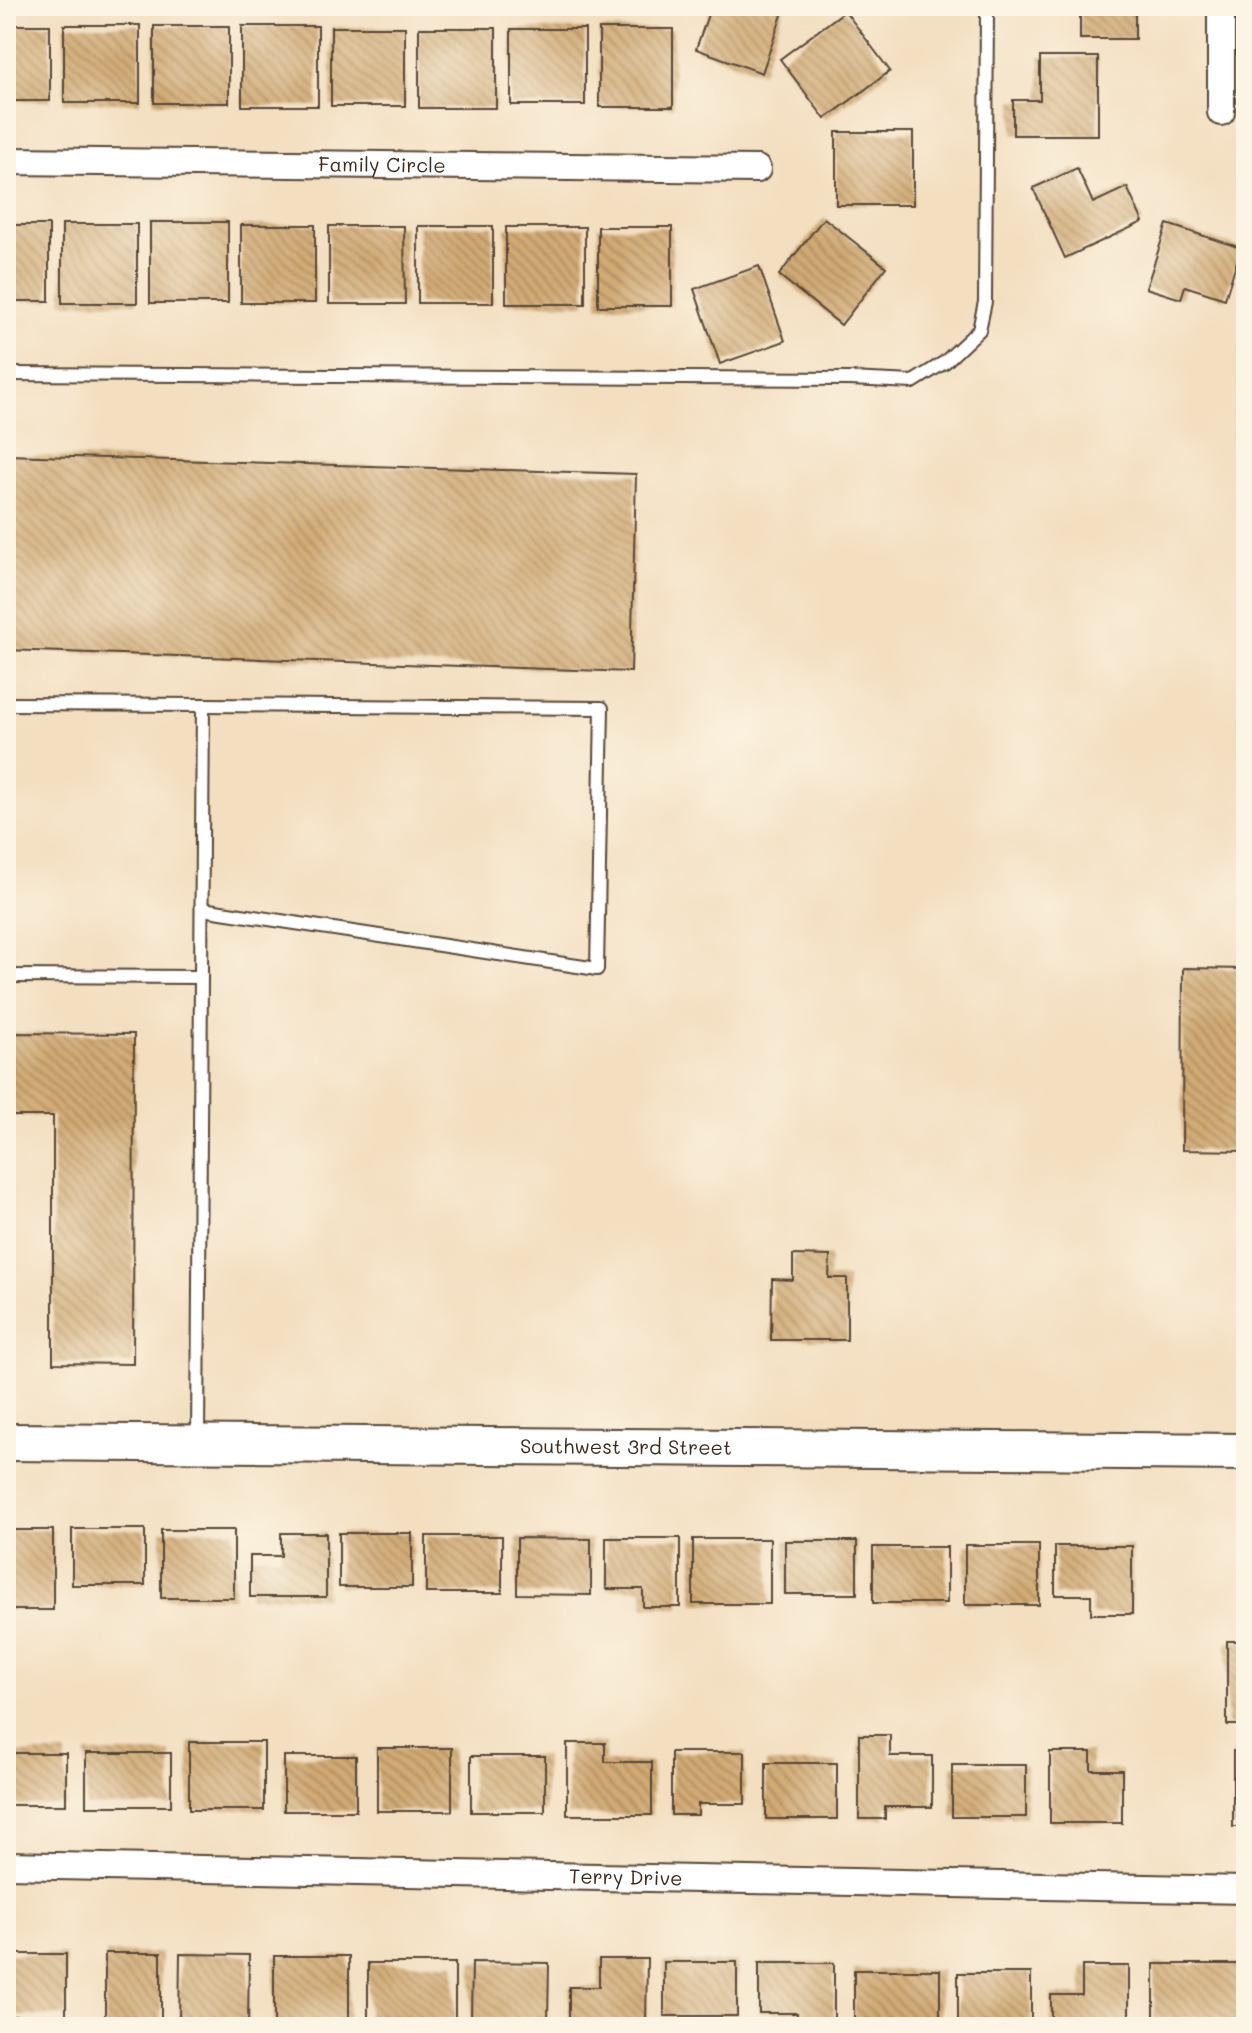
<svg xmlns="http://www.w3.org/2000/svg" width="1252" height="2033" font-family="Mali,sans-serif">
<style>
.building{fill:url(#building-back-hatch)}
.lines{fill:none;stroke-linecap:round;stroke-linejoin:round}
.lane-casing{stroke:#574536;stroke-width:16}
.street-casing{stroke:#574536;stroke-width:30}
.secondary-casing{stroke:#574536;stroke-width:40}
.lane{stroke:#fff;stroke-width:12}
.street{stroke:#fff;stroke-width:26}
.secondary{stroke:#fff;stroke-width:36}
.labels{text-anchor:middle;stroke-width:7;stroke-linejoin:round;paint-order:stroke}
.street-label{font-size:20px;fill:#3b2a1e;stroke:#fcf5e5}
</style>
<defs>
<pattern id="building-back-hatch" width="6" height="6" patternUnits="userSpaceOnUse" patternTransform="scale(2)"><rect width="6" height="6" fill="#d1aa75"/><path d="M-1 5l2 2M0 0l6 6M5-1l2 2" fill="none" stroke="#ab8b5f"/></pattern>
</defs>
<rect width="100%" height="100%" fill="#fcf5e5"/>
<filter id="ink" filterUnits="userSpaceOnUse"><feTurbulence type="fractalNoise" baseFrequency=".0125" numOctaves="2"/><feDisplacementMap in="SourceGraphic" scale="16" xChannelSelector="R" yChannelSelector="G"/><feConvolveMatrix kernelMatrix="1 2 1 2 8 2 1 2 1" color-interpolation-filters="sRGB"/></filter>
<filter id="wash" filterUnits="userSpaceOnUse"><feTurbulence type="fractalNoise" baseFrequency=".006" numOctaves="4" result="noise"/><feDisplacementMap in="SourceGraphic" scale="32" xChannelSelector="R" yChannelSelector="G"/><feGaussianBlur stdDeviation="1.8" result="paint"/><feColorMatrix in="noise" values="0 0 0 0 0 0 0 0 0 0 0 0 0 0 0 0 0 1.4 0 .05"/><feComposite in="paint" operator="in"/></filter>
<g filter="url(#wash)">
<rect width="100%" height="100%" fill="#f3dec0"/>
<g id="blocks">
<!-- building -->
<g class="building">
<polygon points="711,6 785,6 762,73 696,49"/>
<rect x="1080" y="6" width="55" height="33"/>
<polygon points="845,11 890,71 825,119 780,59"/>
<rect x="6" y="25" width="44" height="76"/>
<rect x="64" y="25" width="76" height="78"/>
<rect x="154" y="26" width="75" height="77"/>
<rect x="242" y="26" width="76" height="80"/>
<rect x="331" y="27" width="74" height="79"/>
<rect x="419" y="28" width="77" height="80"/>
<rect x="511" y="29" width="74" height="76"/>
<rect x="599" y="29" width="74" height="78"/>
<polygon points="1040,57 1098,57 1098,135 1013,135 1013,100 1040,100"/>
<rect x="836" y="132" width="77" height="73"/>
<polygon points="1077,168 1093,203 1127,187 1143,222 1065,258 1033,188"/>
<polygon points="824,218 886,267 841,325 779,275"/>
<rect x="150" y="222" width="78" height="81"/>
<rect x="62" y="224" width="75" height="79"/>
<polygon points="1167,224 1241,248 1225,299 1185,286 1181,299 1146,288"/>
<rect x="6" y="225" width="43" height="76"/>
<rect x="241" y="225" width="74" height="78"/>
<polygon points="329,226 404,226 405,304 329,304"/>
<rect x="418" y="226" width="75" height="77"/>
<rect x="506" y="227" width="79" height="77"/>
<rect x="598" y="227" width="74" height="79"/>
<polygon points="759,266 785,341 720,364 694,289"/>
<polygon points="6,455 636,474 631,672 6,650"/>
<polygon points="1183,968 1246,969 1246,1151 1182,1150"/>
<polygon points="6,1033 134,1034 133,1364 53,1363 53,1116 6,1116"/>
<polygon points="793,1255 830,1256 829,1278 847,1278 847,1340 771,1340 772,1279 793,1280"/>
<rect x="72" y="1529" width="73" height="56"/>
<rect x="6" y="1530" width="47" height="80"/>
<rect x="161" y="1530" width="73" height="68"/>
<polygon points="281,1533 326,1533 326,1597 250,1597 250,1556 281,1556"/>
<rect x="339" y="1533" width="73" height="54"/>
<rect x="426" y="1536" width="76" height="57"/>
<polygon points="517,1538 591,1539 591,1595 517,1594"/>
<polygon points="606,1538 680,1538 680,1607 643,1607 643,1589 606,1589"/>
<rect x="693" y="1539" width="77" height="65"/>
<rect x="785" y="1541" width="72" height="53"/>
<rect x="965" y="1545" width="74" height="60"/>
<polygon points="1055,1546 1132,1546 1132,1614 1091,1614 1091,1595 1055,1595"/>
<rect x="873" y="1547" width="74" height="56"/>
<rect x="1227" y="1641" width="19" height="84"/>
<polygon points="859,1735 890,1735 890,1756 932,1756 932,1807 885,1807 885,1819 859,1819"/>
<rect x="189" y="1742" width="75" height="68"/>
<polygon points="567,1743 605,1743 605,1762 652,1762 652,1815 567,1815"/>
<rect x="377" y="1748" width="75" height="63"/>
<rect x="1233" y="1751" width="13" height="76"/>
<polygon points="671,1752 745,1752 745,1804 698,1804 698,1815 671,1815"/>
<polygon points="1050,1752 1091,1752 1091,1770 1122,1770 1122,1823 1050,1823"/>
<rect x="6" y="1753" width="60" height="52"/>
<rect x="86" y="1753" width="85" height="53"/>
<rect x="284" y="1756" width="72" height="55"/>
<rect x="471" y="1756" width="74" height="56"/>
<rect x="766" y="1763" width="71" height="56"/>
<rect x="952" y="1765" width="74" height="52"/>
<rect x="105" y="1953" width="56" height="74"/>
<rect x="6" y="1954" width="60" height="62"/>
<polygon points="180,1954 249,1955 248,2027 179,2027"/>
<rect x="274" y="1956" width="75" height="69"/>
<polygon points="599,1959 647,1959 646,2024 569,2023 569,1987 599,1987"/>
<polygon points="472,1962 549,1963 548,2020 471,2019"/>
<rect x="664" y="1962" width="73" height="54"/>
<polygon points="368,1963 455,1963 455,2020 425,2020 425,2027 368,2027"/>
<polygon points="759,1963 834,1963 834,2027 797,2027 797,2013 759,2013"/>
<polygon points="1154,1964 1246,1964 1246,2027 1198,2027 1198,2019 1154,2019"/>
<polygon points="1082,1966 1129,1966 1129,2027 1051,2027 1051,1995 1082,1995"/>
<rect x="854" y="1970" width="86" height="57"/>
<rect x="958" y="1973" width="73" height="54"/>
</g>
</g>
</g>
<g filter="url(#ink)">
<use href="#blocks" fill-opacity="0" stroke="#574536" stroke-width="2"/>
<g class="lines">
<!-- lane casing -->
<g class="lane-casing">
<g id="lane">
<polyline points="6,374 850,379 913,382 945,362 979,330 985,302 987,11 984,6"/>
<polyline points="6,704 203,705 201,977"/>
<polyline points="202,909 597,969 602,708 203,705"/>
<polyline points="6,976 201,977 198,1440"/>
</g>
</g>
<!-- street casing -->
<g class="street-casing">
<g id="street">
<polyline points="1221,112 1221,6"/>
<path id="s1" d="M6,161L757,169"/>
<path id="s2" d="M6,1865L1246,1890"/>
</g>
</g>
<!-- secondary casing -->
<g class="secondary-casing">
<g id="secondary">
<path id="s3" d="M6,1442L1246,1452"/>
</g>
</g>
<!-- lane -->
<use href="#lane" class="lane"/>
<!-- street -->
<use href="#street" class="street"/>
<!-- secondary -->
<use href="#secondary" class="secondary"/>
</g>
</g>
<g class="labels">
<!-- street labels -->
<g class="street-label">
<text dy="7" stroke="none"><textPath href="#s1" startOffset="376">Family Circle</textPath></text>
<text dy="7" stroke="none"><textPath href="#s3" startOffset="620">Southwest 3rd Street</textPath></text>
<text dy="7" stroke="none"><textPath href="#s2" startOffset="620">Terry Drive</textPath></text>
</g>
</g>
<!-- margin -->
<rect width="1252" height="2033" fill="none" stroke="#fcf5e5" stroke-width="32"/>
</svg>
